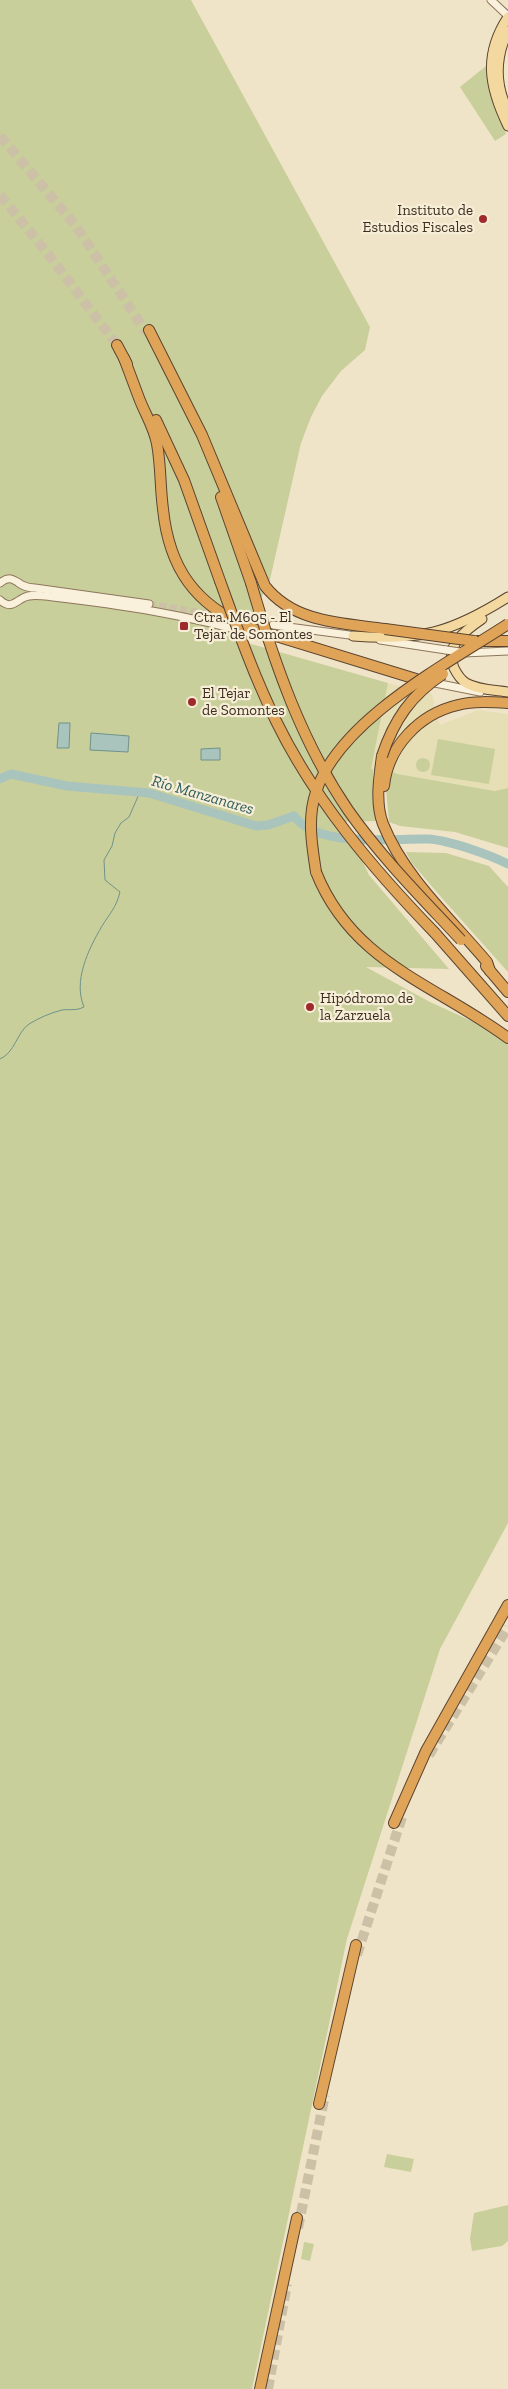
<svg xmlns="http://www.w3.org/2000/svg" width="508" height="2389" font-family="'Zilla Slab',serif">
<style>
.farmland{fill:#e6deb5}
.green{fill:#c9cf9b}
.water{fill:#a9c4bc;stroke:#6f938a}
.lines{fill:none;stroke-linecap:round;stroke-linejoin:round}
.stream{stroke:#6f938a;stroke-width:1}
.river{stroke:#a9c4bc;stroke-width:9}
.minor-tunnel{stroke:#ccc0a6;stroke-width:7;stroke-dasharray:7 3.5;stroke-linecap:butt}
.highway-tunnel{stroke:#ccc0a6;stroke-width:10;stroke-dasharray:10 5;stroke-linecap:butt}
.minor-casing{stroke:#8d765c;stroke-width:9}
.major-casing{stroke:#5b4430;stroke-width:11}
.highway-casing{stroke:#5b4430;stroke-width:12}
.minor{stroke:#faf1dc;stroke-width:7}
.major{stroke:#f3d9a0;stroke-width:9}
.highway{stroke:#e0a458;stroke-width:10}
.minor-bridge-casing{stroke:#8d765c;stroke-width:9;stroke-linecap:butt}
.highway-bridge-casing{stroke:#5b4430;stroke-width:12;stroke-linecap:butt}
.minor-bridge{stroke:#faf1dc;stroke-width:7}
.highway-bridge{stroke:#e0a458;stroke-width:10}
.poi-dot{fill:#9e2a2b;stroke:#f7eed8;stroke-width:2}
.labels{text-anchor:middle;stroke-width:4.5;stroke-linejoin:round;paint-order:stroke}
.poi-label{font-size:15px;fill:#3d2e20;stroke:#f7eed8;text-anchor:start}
.water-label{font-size:16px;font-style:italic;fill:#2f5d5a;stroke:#f7eed8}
</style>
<rect width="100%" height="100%" fill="#f0e4c8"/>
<!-- farmland -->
<polygon class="farmland" points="388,683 432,694 434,702 433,705 440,725 478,710 508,714 508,788 496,791 371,769"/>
<!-- green -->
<g class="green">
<polygon points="0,0 191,0 370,327 365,350 341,371 322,396 311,417 301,443 269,584 237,640 388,683 371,769 373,769 373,796 376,821 332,822 345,825 369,875 449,969 366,967 430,1002 478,1024 508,1042 508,1523 440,1649 347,1939 252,2389 0,2389"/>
<polygon points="486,66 493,100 506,134 495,141 460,87"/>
<polygon points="438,739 495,749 489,784 431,775"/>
<circle cx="423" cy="765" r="7"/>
<polygon points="389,771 398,774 495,791 508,788 508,848 455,832 400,826 389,822 386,789"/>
<polygon points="406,852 446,853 489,866 508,887 508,972 441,897 411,862"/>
<polygon points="387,2154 414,2159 411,2172 384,2167"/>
<polygon points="508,2205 508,2241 502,2246 472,2251 470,2239 474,2213"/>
<polygon points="304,2242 314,2244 310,2261 301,2259"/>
</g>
<!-- water -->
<g class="water">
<polygon points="59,723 70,723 69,748 57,748"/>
<polygon points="91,733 129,736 128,752 90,750"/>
<polygon points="220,748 220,760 201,760 201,749"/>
</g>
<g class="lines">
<!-- stream -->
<path class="stream" d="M0,1059C15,1053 17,1032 29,1024C39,1018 50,1013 62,1010C70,1009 76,1011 84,1007C73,981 88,950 102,926C110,913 116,908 120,892L105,880L104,860L112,846L115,833L121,823L129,817L140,792"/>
<!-- river -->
<path class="river" d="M0,779L11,774L67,786L149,793L256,826L268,825L294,816C319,849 392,838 428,839C449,840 490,855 508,864"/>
<!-- minor-tunnel -->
<g class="minor-tunnel">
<polyline points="149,604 226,617"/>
<polyline points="237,619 266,624"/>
</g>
<!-- highway-tunnel -->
<g class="highway-tunnel">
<polyline points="0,136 76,226 146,332"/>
<polyline points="0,195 48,254 117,345"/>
<polyline points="429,1755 508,1627"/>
<polyline points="357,1955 403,1814"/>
<polyline points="298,2228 325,2095"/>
<polyline points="268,2389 287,2284"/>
</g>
<!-- minor casing -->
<g class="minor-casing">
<g id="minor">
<polyline points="491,0 508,16"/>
<path d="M0,583C10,575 14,580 22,585C26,587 32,588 35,588L149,604"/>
<path d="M0,600C10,609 14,603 23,598C31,593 44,596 53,597C121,605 189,615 255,635"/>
<polyline points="273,625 357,636"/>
<polyline points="380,640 446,650"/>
<polyline points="464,653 508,651"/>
<polyline points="430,682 480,692"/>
</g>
</g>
<!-- major casing -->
<g class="major-casing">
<g id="major">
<path d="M508,17C483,55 489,87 508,126"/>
<path d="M508,31C495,58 495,85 508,111"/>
<path d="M482,619C466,630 444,645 454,668C457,674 461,680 466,683C478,690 495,690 508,692"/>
<path d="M353,636C420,641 451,633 508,597"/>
</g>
</g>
<!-- highway casing -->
<g class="highway-casing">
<g id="highway">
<path d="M149,330L202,435L265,586C294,623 342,623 385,629"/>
<polyline points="117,345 127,364"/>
<path d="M124,358C129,371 134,385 139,398C145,414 154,427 157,444C161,465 160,487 163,509C169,568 195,605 250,628L416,679"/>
<polyline points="156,420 184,480 220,581"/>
<polyline points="221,497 251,583"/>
<polyline points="477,641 508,641"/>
<path d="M382,756C379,778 375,803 383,824C404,877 451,919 487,962L490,971"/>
<path d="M384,786C388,747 419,714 458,705C474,701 491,702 508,703"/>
<path d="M316,872C352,963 435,984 508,1038"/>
<polyline points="435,933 508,1016"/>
<polyline points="486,966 508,992"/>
<polyline points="394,1823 426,1751 508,1605"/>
<polyline points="319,2104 356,1945"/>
<polyline points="260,2389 297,2218"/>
</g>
</g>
<!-- minor -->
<use href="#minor" class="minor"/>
<!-- major -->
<use href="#major" class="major"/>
<!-- highway -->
<use href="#highway" class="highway"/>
<!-- minor-bridge casing -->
<g class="minor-bridge-casing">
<polyline id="minor-bridge" points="446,650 460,652"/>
</g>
<!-- highway-bridge casing -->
<g class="highway-bridge-casing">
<g id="highway-bridge">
<path d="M220,581C237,628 254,676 276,721C315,801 374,870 435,933"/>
<path d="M251,583C274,662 301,741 348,810C381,857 422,898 461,940"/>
<polyline points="385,629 474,641"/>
<path d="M382,756C394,720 411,695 443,674"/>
<path d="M316,872C312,846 307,818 316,792C339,720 447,664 508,624"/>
</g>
</g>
<!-- minor-bridge -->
<use href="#minor-bridge" class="minor-bridge"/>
<!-- highway-bridge -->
<use href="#highway-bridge" class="highway-bridge"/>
</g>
<!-- markers -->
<g class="poi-dot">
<circle cx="483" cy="219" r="5"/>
<rect x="179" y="621" width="10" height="10" rx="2.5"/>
<circle cx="192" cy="702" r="5"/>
<circle cx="310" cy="1007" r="5"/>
</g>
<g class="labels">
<!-- poi labels -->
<g class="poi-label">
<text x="473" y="215" text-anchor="end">Instituto de<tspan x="473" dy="17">Estudios Fiscales</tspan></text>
<text x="194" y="622">Ctra. M605 - El<tspan x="194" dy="17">Tejar de Somontes</tspan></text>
<text x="202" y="698">El Tejar<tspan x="202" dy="17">de Somontes</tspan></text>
<text x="320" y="1003">Hipódromo de<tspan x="320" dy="17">la Zarzuela</tspan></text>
</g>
<!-- water labels -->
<g class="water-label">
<text transform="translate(203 794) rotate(16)" y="6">Río Manzanares</text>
</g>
</g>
</svg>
